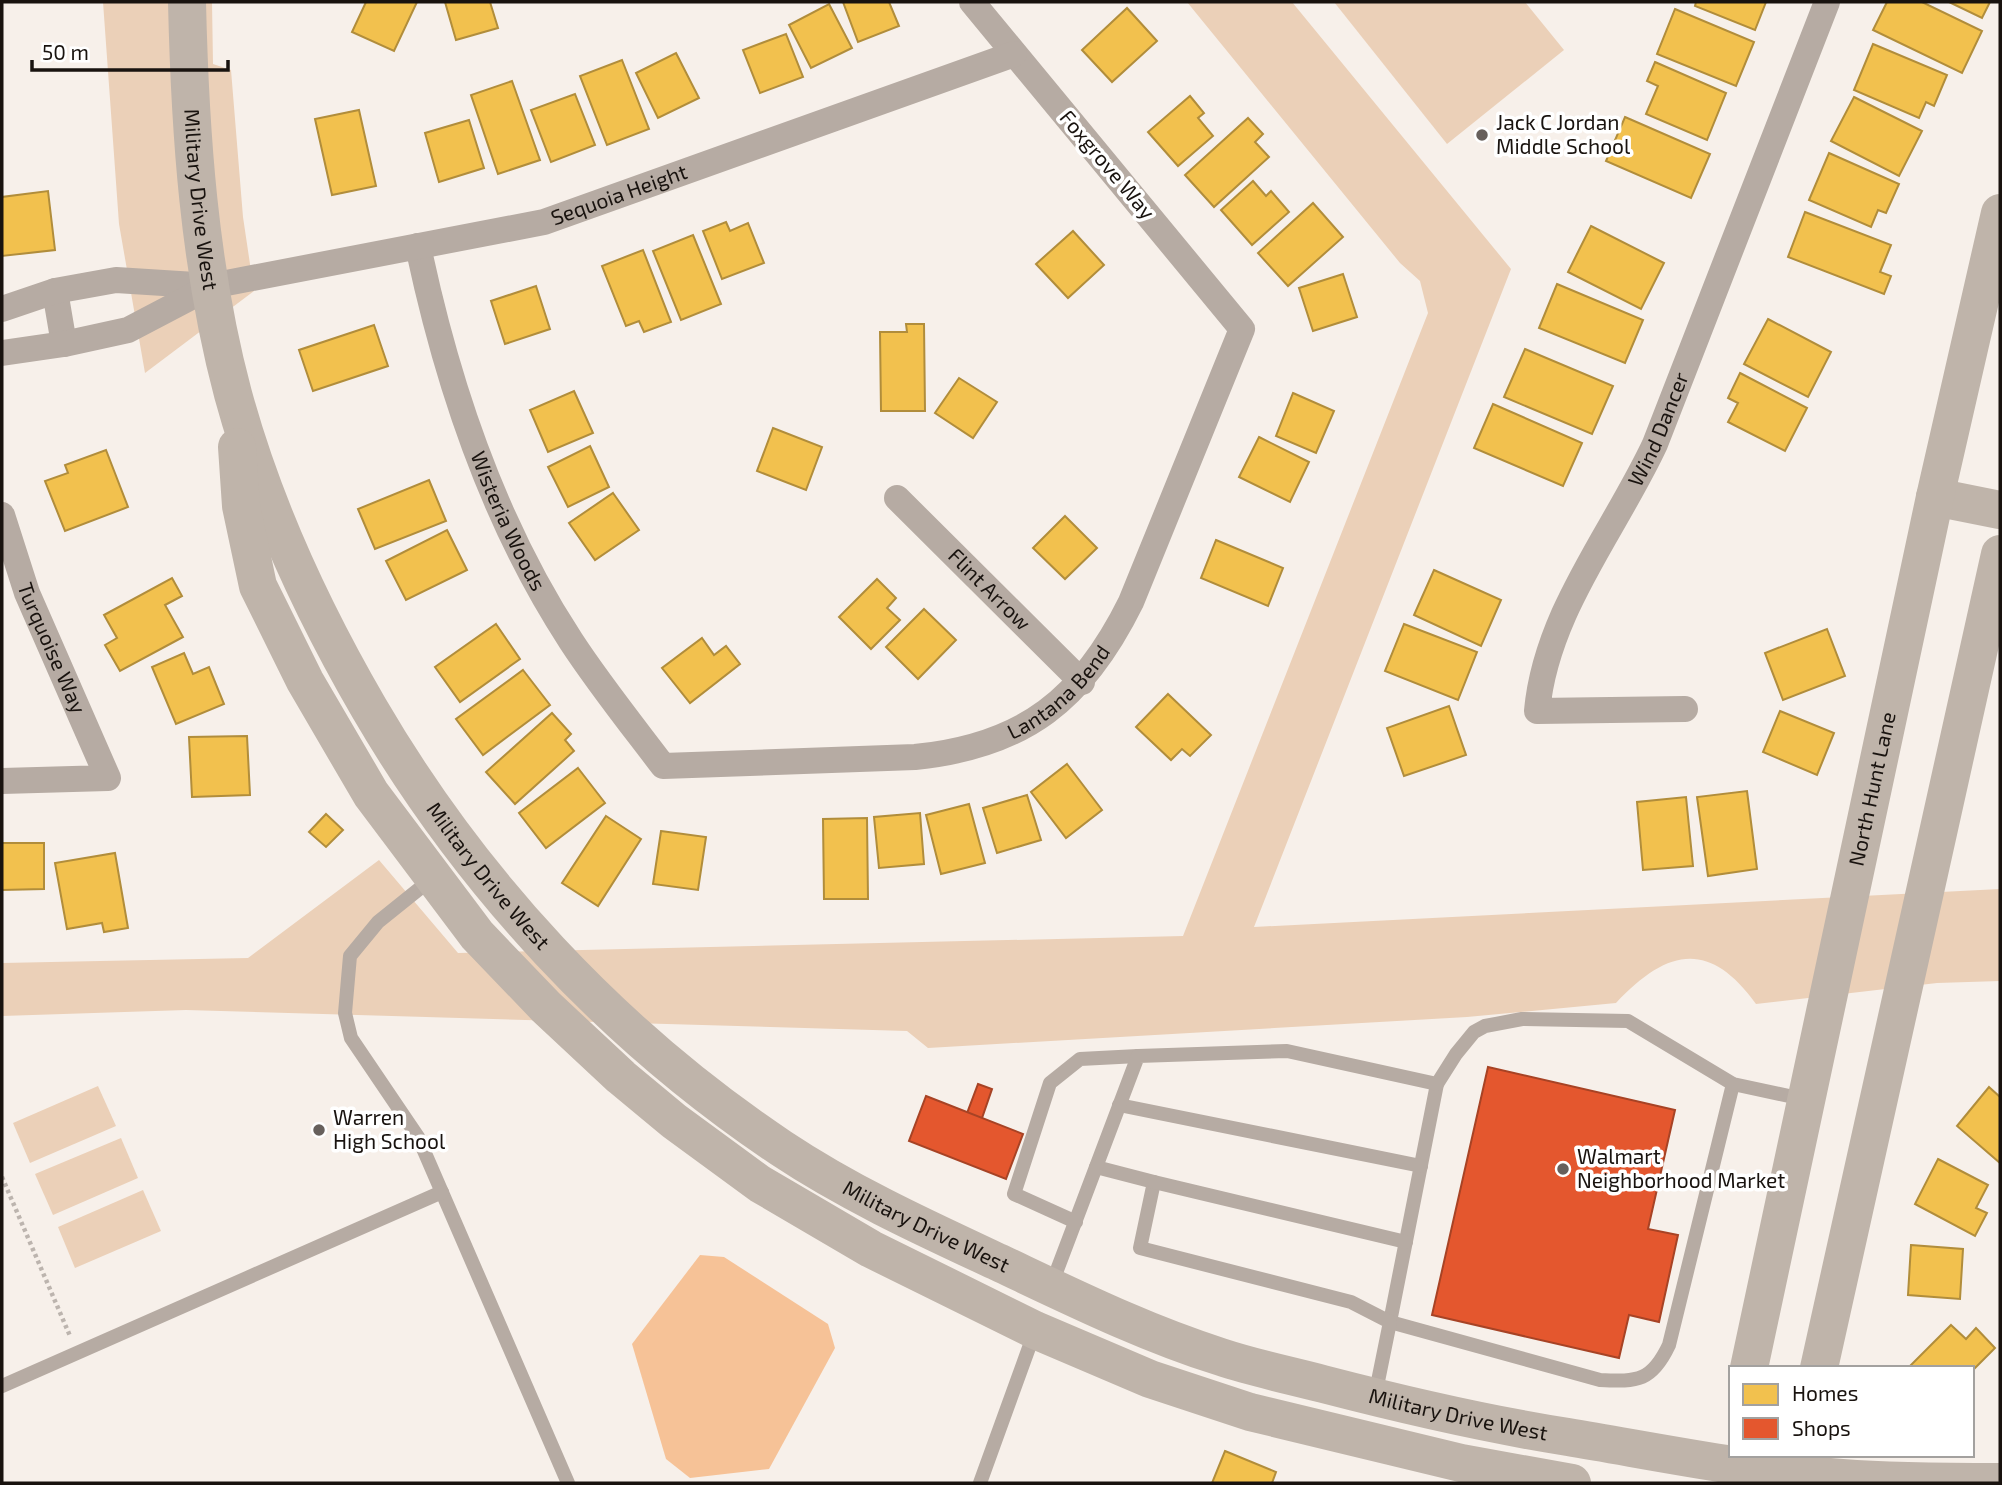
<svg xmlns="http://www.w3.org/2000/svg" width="2002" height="1485" font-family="'Exo 2',sans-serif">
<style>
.green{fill:#ebd0b8}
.water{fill:#f6c297}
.homes{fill:#f2c14e;stroke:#b18d3b;stroke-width:2}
.shops{fill:#e4572e;stroke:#a74325;stroke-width:2}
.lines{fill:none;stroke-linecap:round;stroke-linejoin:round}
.path{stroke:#bcb4ae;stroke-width:4.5;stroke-dasharray:3.5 3.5;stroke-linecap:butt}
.lane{stroke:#b6aba3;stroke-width:14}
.street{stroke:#b6aba3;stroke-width:26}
.secondary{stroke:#bfb4aa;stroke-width:38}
.poi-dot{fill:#67605c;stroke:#fff;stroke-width:2.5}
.labels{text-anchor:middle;stroke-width:7;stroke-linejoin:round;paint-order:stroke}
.poi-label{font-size:21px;fill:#19130f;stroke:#fff;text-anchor:start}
.street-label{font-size:21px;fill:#19130f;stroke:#fff}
</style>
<rect width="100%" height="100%" fill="#f7f0ea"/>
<!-- green -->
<g class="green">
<polygon points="103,2 212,2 213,64 231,70 243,217 254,291 145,373 119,224"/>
<path d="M1187,2H1292L1511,269L1254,927L2000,889V981L1937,983L1756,1004C1709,939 1667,949 1616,1003L1467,1017L928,1048L907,1031L186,1010L2,1016V963L248,958L379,860L458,953L1183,936L1428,313L1420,281L1400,263Z"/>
<polygon points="1334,2 1525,2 1564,50 1447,144"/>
<polygon points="98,1086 116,1126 30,1163 13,1123"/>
<polygon points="121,1138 138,1178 53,1215 35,1174"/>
<polygon points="143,1190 161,1231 75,1268 58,1227"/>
</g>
<!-- water -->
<polygon class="water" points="700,1255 724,1257 828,1324 835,1348 769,1469 690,1478 666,1459 632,1344"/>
<!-- homes -->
<g class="homes">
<polygon points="366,2 417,2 394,51 352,32"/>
<polygon points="445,2 490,2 498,28 456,40"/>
<polygon points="843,2 889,2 899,26 858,42"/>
<polygon points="1696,2 1766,2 1755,30 1695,6"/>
<polygon points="1887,2 1922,2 1982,31 1962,73 1873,30"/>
<polygon points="1949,2 1990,2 1982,18"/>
<polygon points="829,4 852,48 811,68 789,25"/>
<polygon points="1127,8 1157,41 1112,82 1082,50"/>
<polygon points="1675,9 1754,42 1736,86 1657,54"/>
<polygon points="786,34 803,77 760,93 743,50"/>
<polygon points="1873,44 1947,75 1934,106 1926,102 1919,118 1854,90"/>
<polygon points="676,53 699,98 658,118 636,73"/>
<polygon points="622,60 649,129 607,145 580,76"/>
<polygon points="1655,62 1726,93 1707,140 1646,114 1658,86 1647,81"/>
<polygon points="512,81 540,160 498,174 471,95"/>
<polygon points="575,94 595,145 551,162 531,110"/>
<polygon points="1190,96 1204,113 1198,118 1213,136 1178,166 1148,132"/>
<polygon points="1854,97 1922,131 1899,176 1831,141"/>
<polygon points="359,110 376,186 332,195 315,119"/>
<polygon points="1625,117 1710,154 1691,198 1606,161"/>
<polygon points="1248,118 1263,134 1255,142 1269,157 1214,207 1185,175"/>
<polygon points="469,120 484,168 439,182 425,133"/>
<polygon points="1829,153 1899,184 1886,213 1878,210 1871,227 1809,200"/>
<polygon points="1253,181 1266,196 1271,191 1289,212 1252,245 1221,210"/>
<polygon points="48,191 55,250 2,256 2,197"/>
<polygon points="1313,203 1343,237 1288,286 1258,253"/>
<polygon points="1805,212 1891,245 1880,272 1891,276 1884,294 1788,257"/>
<polygon points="726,222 730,231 748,223 764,263 722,279 703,231"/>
<polygon points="1591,226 1664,263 1641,309 1568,272"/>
<polygon points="1073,231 1104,265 1068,298 1036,264"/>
<polygon points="693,235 721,304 681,320 653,251"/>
<polygon points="643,250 671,322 644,332 639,321 626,326 602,266"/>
<polygon points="1343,274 1357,317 1313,331 1299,288"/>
<polygon points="1557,284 1643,320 1625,363 1539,328"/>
<polygon points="536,286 550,329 505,344 491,301"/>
<polygon points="1768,319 1831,352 1808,397 1744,364"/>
<polygon points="906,324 924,324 925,411 881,411 880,332 907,332"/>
<polygon points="374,325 388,366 313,391 299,350"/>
<polygon points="1525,349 1613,386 1592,434 1504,397"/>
<polygon points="1740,373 1807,408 1785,451 1728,422 1738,403 1728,398"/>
<polygon points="959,378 997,402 973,438 935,413"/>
<polygon points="574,391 593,433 548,452 530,410"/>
<polygon points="1293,393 1334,411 1316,453 1276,436"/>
<polygon points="1493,404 1582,443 1563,486 1474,448"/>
<polygon points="773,428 822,447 806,490 757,471"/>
<polygon points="1259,437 1309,462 1290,502 1239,477"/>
<polygon points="590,446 609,487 568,507 548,467"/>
<polygon points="106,450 128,507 65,531 45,481 68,473 65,465"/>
<polygon points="429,480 446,521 375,549 358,509"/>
<polygon points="613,493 639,530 595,560 569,523"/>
<polygon points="1065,516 1097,548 1065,579 1033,548"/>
<polygon points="447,530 467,570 406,600 386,561"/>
<polygon points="1216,540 1283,568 1268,606 1201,578"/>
<polygon points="1434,570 1501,600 1481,646 1414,615"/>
<polygon points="172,578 182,596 165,605 183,637 120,671 105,645 117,638 104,615"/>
<polygon points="877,579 896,598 887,608 900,620 871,649 839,617"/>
<polygon points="924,609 956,640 918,679 886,647"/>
<polygon points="496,624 520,659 460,702 435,667"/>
<polygon points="1404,624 1477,652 1458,700 1385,671"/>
<polygon points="1827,629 1845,676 1783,700 1765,653"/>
<polygon points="702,638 714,655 726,646 740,664 690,703 662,668"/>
<polygon points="184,653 193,674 209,667 224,704 176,724 152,667"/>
<polygon points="523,670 550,705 483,755 456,719"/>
<polygon points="1168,694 1211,735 1190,756 1182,749 1171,760 1136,727"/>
<polygon points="1449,706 1466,755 1404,776 1387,728"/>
<polygon points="1780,711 1834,733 1817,775 1763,752"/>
<polygon points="552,713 571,734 565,740 574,751 515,804 486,772"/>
<polygon points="247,736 250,795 192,797 189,737"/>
<polygon points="1067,764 1102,810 1066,838 1031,792"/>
<polygon points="578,768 605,803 546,848 519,813"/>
<polygon points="1747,791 1757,869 1708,876 1697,797"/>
<polygon points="1027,795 1041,840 997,853 983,808"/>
<polygon points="1686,797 1693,866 1643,870 1637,802"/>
<polygon points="969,804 985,863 941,874 926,815"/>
<polygon points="920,813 924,864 879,868 874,817"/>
<polygon points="326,814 343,830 326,847 309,832"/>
<polygon points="606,816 641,839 598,906 562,883"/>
<polygon points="867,818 868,899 824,899 823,819"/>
<polygon points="661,831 706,837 698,890 653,884"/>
<polygon points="2,843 44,843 44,889 2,890"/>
<polygon points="115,853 128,928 104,932 102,923 67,929 55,863"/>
<polygon points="1989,1087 2000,1097 2000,1163 1957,1126"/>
<polygon points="1938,1159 1988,1185 1976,1208 1987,1213 1975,1236 1915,1204"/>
<polygon points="1911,1245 1963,1249 1960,1299 1908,1295"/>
<polygon points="1951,1325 1966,1339 1976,1328 1995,1348 1972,1371 1972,1368 1908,1368"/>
<polygon points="1225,1451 1276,1472 1272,1483 1212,1483"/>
</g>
<!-- shops -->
<g class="shops">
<polygon points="1488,1067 1675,1110 1648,1229 1678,1235 1659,1322 1629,1315 1619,1358 1432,1315"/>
<polygon points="978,1084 992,1089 981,1121 966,1116"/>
<polygon points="926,1096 1023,1134 1006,1179 909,1141"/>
</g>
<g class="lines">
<!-- path -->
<polyline class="path" points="2,1177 70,1336"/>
<!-- lane -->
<g class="lane">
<polyline points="434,877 378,922 350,956 345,1013 351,1038 418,1137 568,1483"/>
<path d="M1437,1084L1390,1322L1600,1380C1638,1382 1652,1381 1669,1345L1733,1084"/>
<polyline points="1119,1105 1421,1166"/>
<polyline points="1096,1167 1154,1182 1140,1248 1351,1302 1390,1322 1375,1396"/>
<polyline points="1154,1182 1406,1242"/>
<polyline points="1076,1222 1014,1194 1050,1083 1080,1059 1138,1056"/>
<polyline points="1051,1286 1138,1056 1287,1051 1437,1084 1456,1054 1474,1032 1485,1026 1522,1019 1628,1021 1733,1084 1803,1099"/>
<polyline points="2,1386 442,1192"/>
<polyline points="980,1483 1035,1331"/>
</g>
<!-- street -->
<g class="street">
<path id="s1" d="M418,246C447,384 493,522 571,641C599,684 632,725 663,766L915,757C1025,746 1083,699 1131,602L1242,329L972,2"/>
<polyline points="55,291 64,344"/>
<path id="s2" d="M2,309L55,291L116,280L211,286L544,222L1014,54"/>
<polyline points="2,353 64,344 128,330 210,287"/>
<path id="s3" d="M897,498L1082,682"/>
<path id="s4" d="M2,515L27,593L108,778L2,781"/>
<path id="s5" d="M1685,709L1537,711C1546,612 1614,532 1655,444L1827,2"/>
</g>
<!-- secondary -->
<g class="secondary">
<path id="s6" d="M187,2C190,133 199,267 233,394C263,504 312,610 369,708C471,883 612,1035 781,1148C850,1194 927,1229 1002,1264C1074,1298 1145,1333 1221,1357C1254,1368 1289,1375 1323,1384C1404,1405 1485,1424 1568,1437C1658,1452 1750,1471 1842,1478C1894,1482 1948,1482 2000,1482"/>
<polyline points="237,447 241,506 258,586 305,681 371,794 477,935 546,1007 621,1077 674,1121 760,1184 871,1249 1035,1330 1150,1379 1250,1412 1461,1463 1572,1483"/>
<polyline points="1935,497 2000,510"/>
<path id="s7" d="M1749,1368L1935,497L2000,213"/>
<polyline points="1819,1368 2000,554"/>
</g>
</g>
<!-- markers -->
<g class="poi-dot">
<circle cx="1482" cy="135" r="7"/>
<circle cx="319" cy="1130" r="7"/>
<circle cx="1563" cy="1169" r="7"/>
</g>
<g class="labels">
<!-- poi labels -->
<g class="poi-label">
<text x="1496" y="130">Jack C Jordan<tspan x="1496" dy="24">Middle School</tspan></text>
<text x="333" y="1125">Warren<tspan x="333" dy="24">High School</tspan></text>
<text x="1577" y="1164">Walmart<tspan x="1577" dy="24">Neighborhood Market</tspan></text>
</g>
<!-- street labels -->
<g class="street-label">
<text transform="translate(1107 165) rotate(50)" y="7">Foxgrove Way</text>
<text dy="7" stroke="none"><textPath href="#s2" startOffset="632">Sequoia Height</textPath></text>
<text dy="7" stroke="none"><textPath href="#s6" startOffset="198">Military Drive West</textPath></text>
<text dy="7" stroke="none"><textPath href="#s5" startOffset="457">Wind Dancer</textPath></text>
<text dy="7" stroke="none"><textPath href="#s1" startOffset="290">Wisteria Woods</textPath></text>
<text dy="7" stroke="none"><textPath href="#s3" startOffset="130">Flint Arrow</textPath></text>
<text dy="7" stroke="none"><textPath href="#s4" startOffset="142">Turquoise Way</textPath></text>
<text dy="7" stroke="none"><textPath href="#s1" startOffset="996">Lantana Bend</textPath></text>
<text dy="7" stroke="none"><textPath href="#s7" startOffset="592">North Hunt Lane</textPath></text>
<text dy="7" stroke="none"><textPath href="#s6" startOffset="945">Military Drive West</textPath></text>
<text dy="7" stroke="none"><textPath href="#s6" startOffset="1512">Military Drive West</textPath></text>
<text dy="7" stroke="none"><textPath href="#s6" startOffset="2079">Military Drive West</textPath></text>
</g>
</g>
<!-- border -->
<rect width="2002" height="1485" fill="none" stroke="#19130f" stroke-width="7"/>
<!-- legend -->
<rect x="1729" y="1366" width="245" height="91" fill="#ffffff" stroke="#a3a19f" stroke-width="2"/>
<rect x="1743" y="1384" width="35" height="21" fill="#f2c14e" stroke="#a3a19f" stroke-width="2"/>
<text x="1792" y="1401" font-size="21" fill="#19130f">Homes</text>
<rect x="1743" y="1418" width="35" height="21" fill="#e4572e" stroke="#a3a19f" stroke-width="2"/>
<text x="1792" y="1436" font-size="21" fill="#19130f">Shops</text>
<!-- scale -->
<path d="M32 60v10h196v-10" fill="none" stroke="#19130f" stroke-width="3.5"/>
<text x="42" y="60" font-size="21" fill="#19130f" stroke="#ffffff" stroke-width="5" paint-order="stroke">50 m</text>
</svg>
